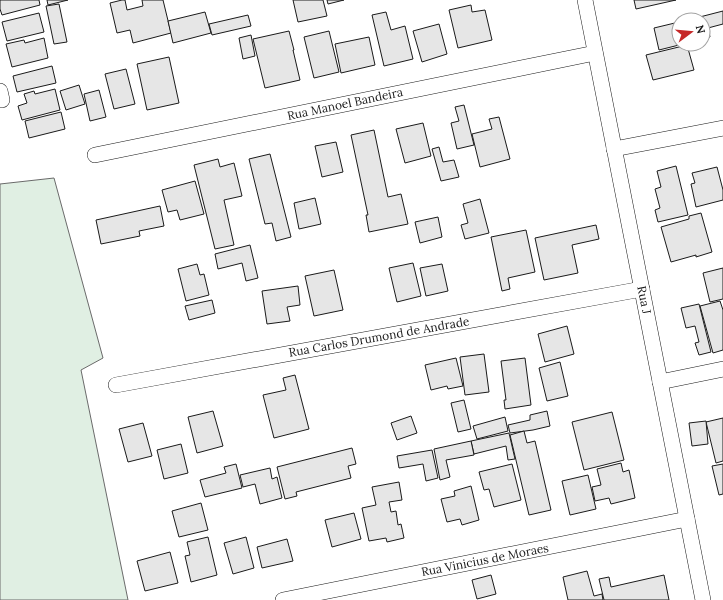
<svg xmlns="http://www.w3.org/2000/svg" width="723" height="600" font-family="Lora,serif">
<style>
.green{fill:#e0efe3;stroke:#6a6a6a}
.building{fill:#e6e6e6;stroke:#1a1a1a}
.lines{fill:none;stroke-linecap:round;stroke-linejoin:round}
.minor-casing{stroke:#1a1a1a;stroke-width:16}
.minor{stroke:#fff;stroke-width:15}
.labels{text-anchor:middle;stroke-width:3;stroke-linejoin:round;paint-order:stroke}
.street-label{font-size:12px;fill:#1a1a1a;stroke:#fff}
</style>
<rect width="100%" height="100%" fill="#fff"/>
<!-- green -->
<polygon class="green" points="54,178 103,358 81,370 128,600 0,600 0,184"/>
<!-- building -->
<g class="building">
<polygon points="0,0 39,0 40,5 2,15 0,9"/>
<polygon points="47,0 68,0 48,5"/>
<polygon points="122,0 125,0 127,10 143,6 142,0 163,0 171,33 133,43 130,30 117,33 110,3"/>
<polygon points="293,0 323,0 327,16 298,22"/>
<polygon points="327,0 344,0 328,4"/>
<polygon points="634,0 676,0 636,9"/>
<polygon points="59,4 67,42 54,44 46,6"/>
<polygon points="471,5 472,12 485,10 492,40 458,48 449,10"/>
<polygon points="723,11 723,24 708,28 710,37 703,39 703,20 688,20"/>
<polygon points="205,12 211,33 173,43 168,21"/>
<polygon points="386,12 391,30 405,26 413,59 384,66 372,15"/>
<polygon points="39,13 44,32 7,41 2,22"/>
<polygon points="248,15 251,26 212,35 209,24"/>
<polygon points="679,22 679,44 683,44 659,50 654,28"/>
<polygon points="439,24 447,54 422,62 413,31"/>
<polygon points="289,31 294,50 293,50 300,80 265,88 253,39"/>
<polygon points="329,31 339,72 314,78 304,37"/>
<polygon points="251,35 255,56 243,59 239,38"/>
<polygon points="369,37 375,65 341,73 335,44"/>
<polygon points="44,38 48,58 12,67 6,44 24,40 25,43"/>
<polygon points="687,45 694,70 653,80 646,55"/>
<polygon points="169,57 179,103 147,110 137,64"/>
<polygon points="52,66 56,83 17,92 13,76"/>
<polygon points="126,69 135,104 114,109 105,74"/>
<polygon points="79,85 85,104 66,110 60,91"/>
<polygon points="55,89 60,110 22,120 18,106 27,103 24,94 34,91 35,94"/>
<polygon points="99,90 106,117 90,121 84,94"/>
<polygon points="464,105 474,145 457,149 451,123 459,121 455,107"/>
<polygon points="61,112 65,129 29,138 25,121"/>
<polygon points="499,117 510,159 480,167 472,134 492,129 489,119"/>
<polygon points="423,123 431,156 405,163 396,129"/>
<polygon points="374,130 388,197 401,194 408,224 369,232 366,215 368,215 351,135"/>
<polygon points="336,142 343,172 322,177 315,146"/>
<polygon points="439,147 443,162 454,160 459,177 441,181 432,149"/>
<polygon points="270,154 291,237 276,241 272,223 265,224 249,159"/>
<polygon points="218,159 220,167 234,163 242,196 224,200 234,245 215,249 194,165"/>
<polygon points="676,166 688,215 658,222 655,210 660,208 655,189 661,187 657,171"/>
<polygon points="717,167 723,190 723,200 696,207 691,184 695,183 692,173"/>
<polygon points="195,181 204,214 180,220 177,210 168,212 162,190"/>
<polygon points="315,198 321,224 299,229 294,203"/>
<polygon points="480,199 489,233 465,239 461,225 468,223 463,204"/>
<polygon points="160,206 164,226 139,231 140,236 101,244 96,220"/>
<polygon points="701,213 712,252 696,257 696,255 671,262 661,227 689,219 689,216"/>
<polygon points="438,217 442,237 420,243 415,222"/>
<polygon points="596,225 599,239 572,245 578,273 544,280 535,238"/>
<polygon points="526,230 535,272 508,278 510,289 502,291 491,237"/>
<polygon points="250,245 258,278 246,281 242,263 218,269 215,254"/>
<polygon points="413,263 421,296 397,302 389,268"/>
<polygon points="197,264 200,275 204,274 209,295 186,301 178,269"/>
<polygon points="442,264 448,291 426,296 420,268"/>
<polygon points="723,268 723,299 710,302 703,273"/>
<polygon points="334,270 343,310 314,316 305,276"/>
<polygon points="298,286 300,305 287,307 290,321 267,324 262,291"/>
<polygon points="212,300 215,313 189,320 185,306"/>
<polygon points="720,301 723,310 723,350 713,353 700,306"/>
<polygon points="699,304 711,352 699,355 695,343 699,342 695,326 686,328 681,308"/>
<polygon points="567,326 574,354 545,362 538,334"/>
<polygon points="484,354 489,392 465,395 460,357"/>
<polygon points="456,358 463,386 448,389 447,386 431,390 425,365"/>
<polygon points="525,358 531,405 505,409 504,400 506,400 501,361"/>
<polygon points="560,362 568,396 547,401 539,368"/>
<polygon points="295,375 309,429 274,438 263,395 286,390 283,378"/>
<polygon points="464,400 471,429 458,432 451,403"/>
<polygon points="213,411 223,446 197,453 188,417"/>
<polygon points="547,411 550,426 533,430 510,433 508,425 530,420 530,415"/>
<polygon points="612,412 624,460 584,470 572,422"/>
<polygon points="411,416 417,433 397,440 391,423"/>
<polygon points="505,417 508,431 477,439 473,426"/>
<polygon points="723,418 723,461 716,463 706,422"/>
<polygon points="706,421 708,444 692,446 689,423"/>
<polygon points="143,423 152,456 128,462 119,429"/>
<polygon points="524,431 527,443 535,441 551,510 529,515 510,435"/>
<polygon points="509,433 515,459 508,460 506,446 474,454 471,441"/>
<polygon points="471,441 474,455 446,460 450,477 440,480 434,449"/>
<polygon points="181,444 188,473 164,479 157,450"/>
<polygon points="352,448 356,464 348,466 351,478 296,492 297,496 285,499 277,467"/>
<polygon points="432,450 438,478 426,481 423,464 399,468 397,456"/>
<polygon points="621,463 623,472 629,470 635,498 611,504 609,498 595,501 592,487 601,485 597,469"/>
<polygon points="236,464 242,488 205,497 200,480 226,473 224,467"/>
<polygon points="512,464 521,500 494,507 489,489 484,490 479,472"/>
<polygon points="723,464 723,494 719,495 712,466"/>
<polygon points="270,468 272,479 277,477 282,498 260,504 255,484 243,487 240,475"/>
<polygon points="588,475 596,509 570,515 562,481"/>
<polygon points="399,482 402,500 389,502 391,512 396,511 398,525 401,524 404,538 387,542 386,538 369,541 362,508 376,505 372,487"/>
<polygon points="471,486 479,520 462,525 460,519 447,522 441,499 455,496 454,491"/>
<polygon points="201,503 208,530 179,537 172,511"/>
<polygon points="354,513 361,539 332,547 325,520"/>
<polygon points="208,537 217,575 191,582 185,556 190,555 187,542"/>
<polygon points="246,537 254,568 233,574 224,543"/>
<polygon points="287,539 293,561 262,568 257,547"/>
<polygon points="170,552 178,583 145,591 137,561"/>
<polygon points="587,571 594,596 602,594 603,600 568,600 563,577"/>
<polygon points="491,575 496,594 477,599 472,580"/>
<polygon points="664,575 669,600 604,600 599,579 609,577 611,587"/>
</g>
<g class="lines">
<!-- minor casing -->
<g class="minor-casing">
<g id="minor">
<polyline points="585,0 703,600"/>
<polyline points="0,91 2,100 0,100"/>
<polyline points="614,149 723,128"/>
<polyline points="95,155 595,53"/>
<polyline points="660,382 723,369"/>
<polyline points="116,385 642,289"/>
<polyline points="283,600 687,519"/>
</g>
</g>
<!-- minor -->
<use href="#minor" class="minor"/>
</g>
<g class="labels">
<!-- street labels -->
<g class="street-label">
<text transform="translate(345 104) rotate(-12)" y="4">Rua Manoel Bandeira</text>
<text transform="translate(644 300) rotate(79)" y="4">Rua J</text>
<text transform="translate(379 337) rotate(-10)" y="4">Rua Carlos Drumond de Andrade</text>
<text transform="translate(485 560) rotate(-11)" y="4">Rua Vinicius de Moraes</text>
</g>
</g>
<!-- north arrow -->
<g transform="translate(691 32) rotate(74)"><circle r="19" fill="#ffffff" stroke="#a3a3a3"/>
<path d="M0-3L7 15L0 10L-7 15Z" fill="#c62828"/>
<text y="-6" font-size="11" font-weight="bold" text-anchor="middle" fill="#1a1a1a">N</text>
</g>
</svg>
